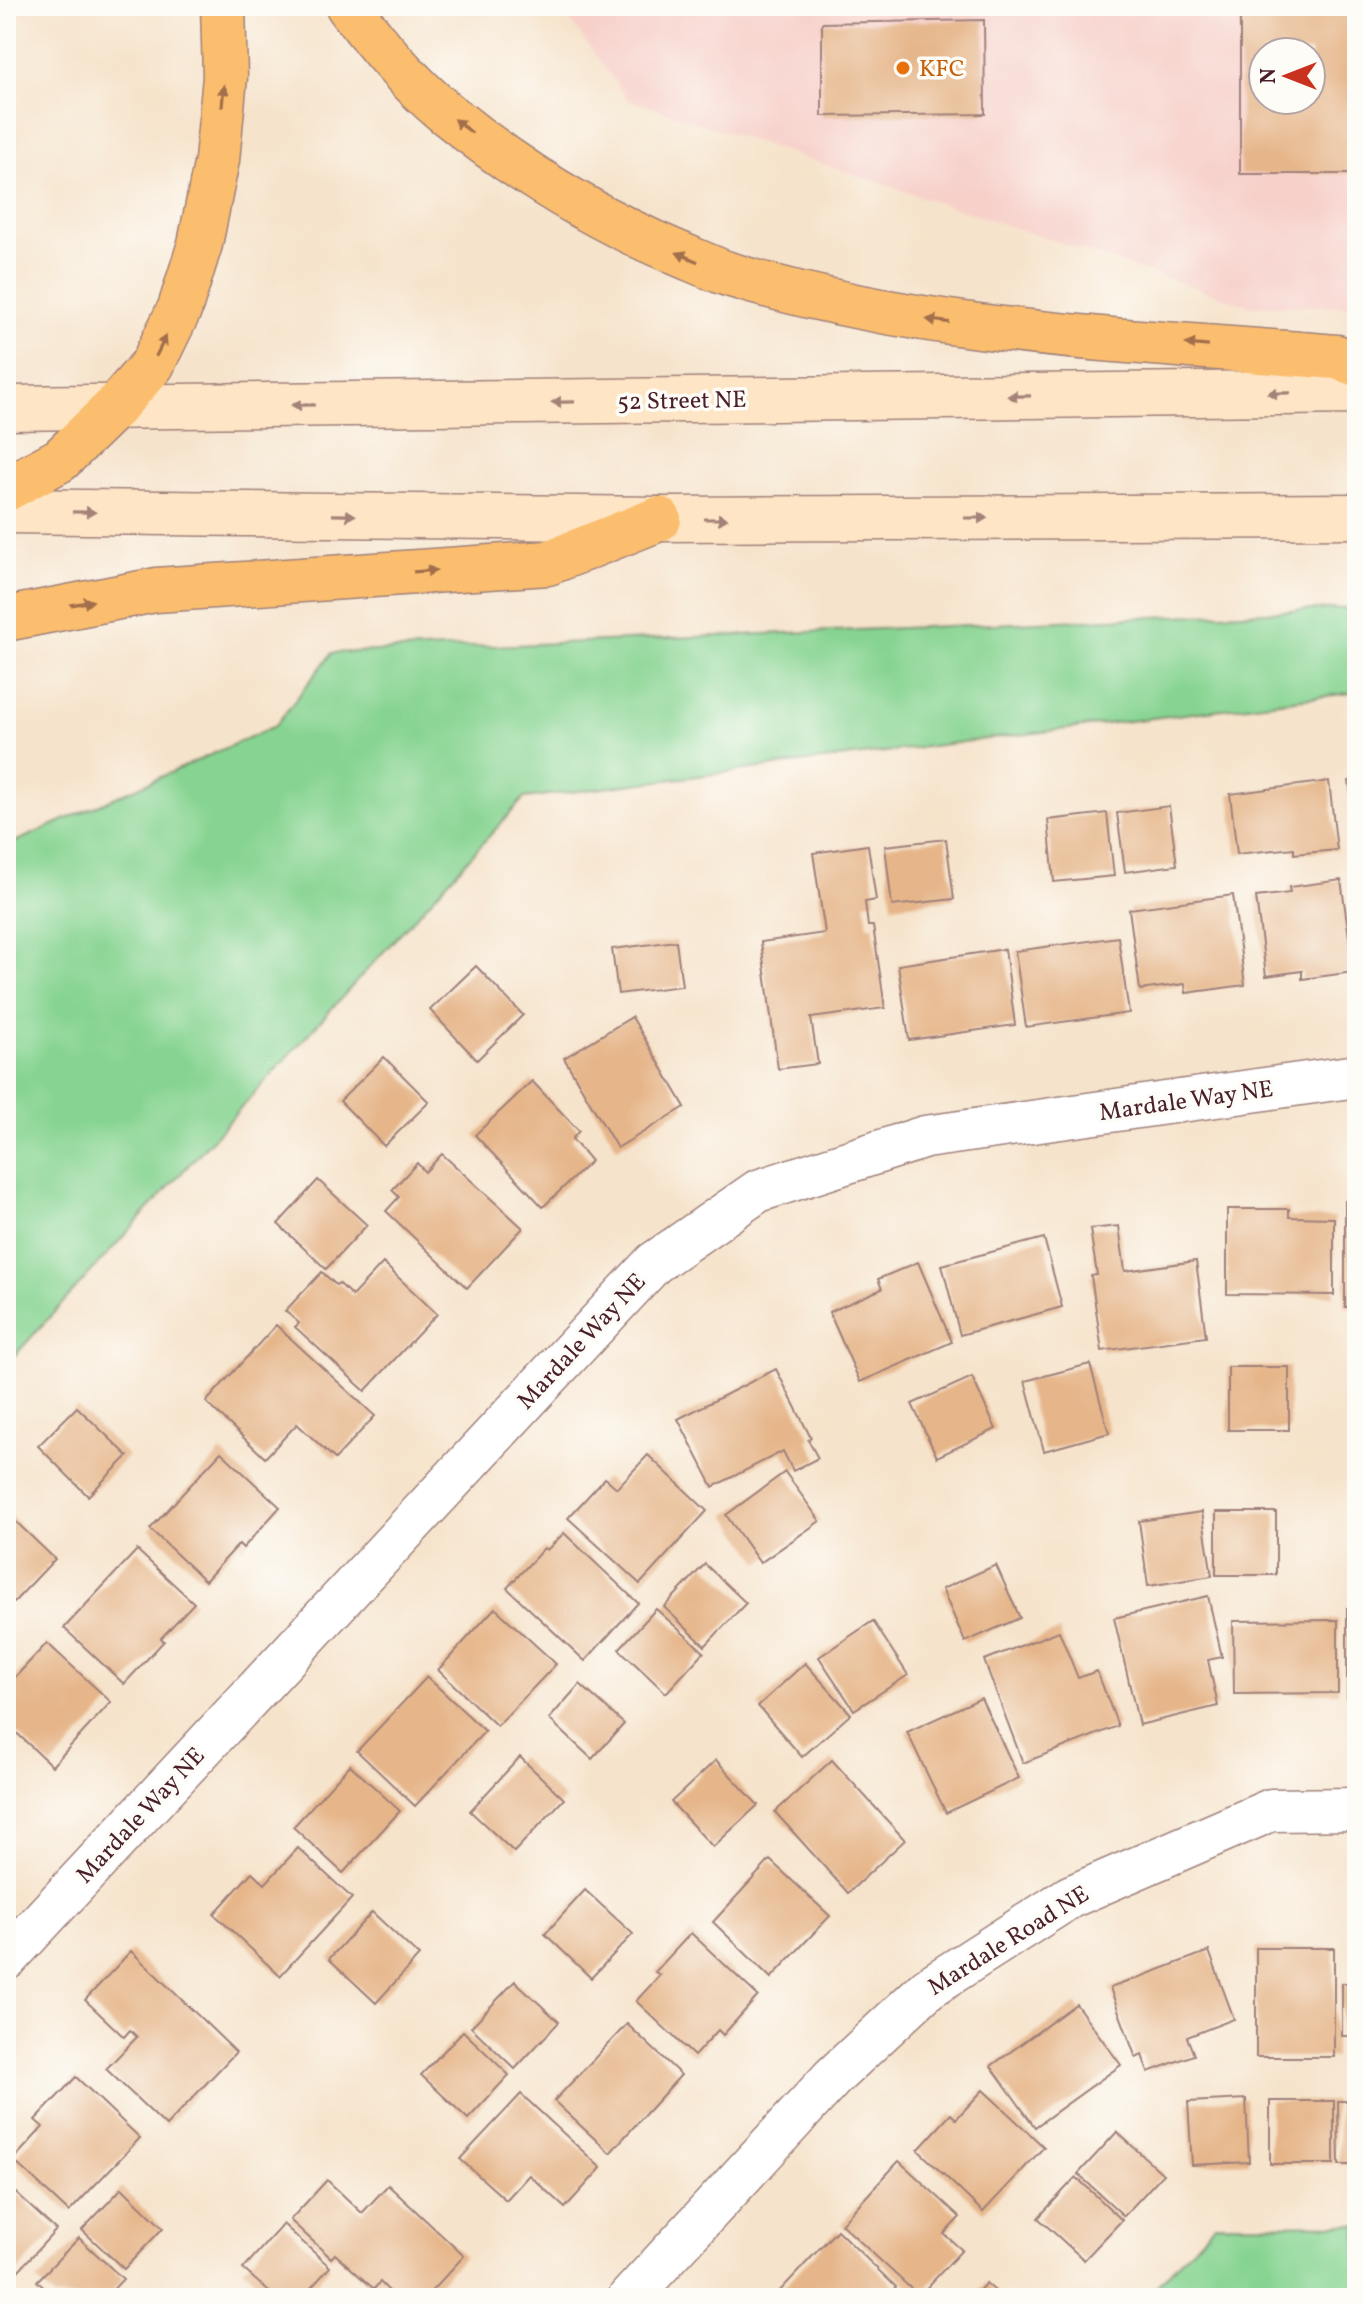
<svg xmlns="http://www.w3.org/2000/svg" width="1363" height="2304" font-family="Vollkorn,serif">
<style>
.built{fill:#f7d0ca;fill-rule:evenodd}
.green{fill:#87d492;stroke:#687a5e;stroke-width:2}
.building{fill:#e6b68a;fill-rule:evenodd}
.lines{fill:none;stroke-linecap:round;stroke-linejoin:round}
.street-casing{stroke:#a0817b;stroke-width:45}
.secondary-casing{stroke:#a0817b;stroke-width:47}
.highway-casing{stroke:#a0817b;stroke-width:47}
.street{stroke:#fff;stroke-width:42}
.secondary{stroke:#fde5c5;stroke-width:44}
.highway{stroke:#fbbe6e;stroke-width:44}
.oneway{fill:#a26e4c}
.oneway2{fill:#a48278}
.food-dot{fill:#e8710a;stroke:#fdfcf7;stroke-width:3}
.labels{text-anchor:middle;stroke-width:7;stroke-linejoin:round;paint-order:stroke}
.food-label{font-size:24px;fill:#c56008;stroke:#fdfcf7;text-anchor:start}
.street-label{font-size:24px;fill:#4a1f2b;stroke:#fdfcf7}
</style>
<rect width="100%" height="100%" fill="#fdfcf7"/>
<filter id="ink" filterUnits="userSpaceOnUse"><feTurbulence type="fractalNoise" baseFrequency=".0125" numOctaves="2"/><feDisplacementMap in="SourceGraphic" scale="16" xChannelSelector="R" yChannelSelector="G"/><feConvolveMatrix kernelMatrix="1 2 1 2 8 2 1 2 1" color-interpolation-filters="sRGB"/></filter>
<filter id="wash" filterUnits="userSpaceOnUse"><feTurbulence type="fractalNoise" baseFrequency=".006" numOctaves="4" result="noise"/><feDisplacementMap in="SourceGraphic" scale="32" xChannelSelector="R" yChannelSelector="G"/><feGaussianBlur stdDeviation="1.8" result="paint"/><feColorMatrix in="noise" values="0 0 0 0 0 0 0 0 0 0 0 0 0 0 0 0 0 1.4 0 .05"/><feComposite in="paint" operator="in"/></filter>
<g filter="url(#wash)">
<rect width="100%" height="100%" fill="#f6e3cb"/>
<!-- built -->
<path class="built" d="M560,6H1357V306H1250L627,99ZM1263,52H1311V100H1263Z"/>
<!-- green -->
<g class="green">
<polygon points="1357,608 1357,692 524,798 6,1365 6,846 275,726 332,653"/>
<polygon points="1215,2224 1357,2225 1357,2298 1145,2298"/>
</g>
<g id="blocks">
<!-- building -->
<g class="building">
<path d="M1240,14H1357V174H1240ZM1263,52H1311V100H1263Z"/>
<polygon points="984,20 985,114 822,116 822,23"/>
<polygon points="1357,780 1357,829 1355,829 1349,781"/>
<polygon points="1329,781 1337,850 1294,854 1294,848 1237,854 1230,794"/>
<polygon points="1169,806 1177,865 1125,872 1117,813"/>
<polygon points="1107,813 1114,876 1054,882 1048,820"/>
<polygon points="946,839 954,899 892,906 885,846"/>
<polygon points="868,845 876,900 865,902 868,926 873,926 885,1008 811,1018 818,1064 778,1069 761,942 825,933 813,853"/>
<polygon points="1341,880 1354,972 1302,979 1302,971 1266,976 1256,897 1290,893 1289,887"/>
<polygon points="1233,895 1245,985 1186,993 1185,984 1140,990 1129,909"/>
<polygon points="1118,937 1129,1013 1026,1027 1015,951"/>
<polygon points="676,941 682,986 618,994 612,949"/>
<polygon points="1005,949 1015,1025 909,1040 898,965"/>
<polygon points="476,966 523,1015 477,1060 430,1010"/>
<polygon points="632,1017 685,1107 617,1148 564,1058"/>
<polygon points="384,1057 429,1102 384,1146 340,1101"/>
<polygon points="532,1081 579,1131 572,1139 591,1161 543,1207 475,1135"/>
<polygon points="442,1154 523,1228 467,1288 386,1211 399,1197 392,1190 417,1163 425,1172"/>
<polygon points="318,1180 367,1225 326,1269 278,1224"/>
<rect x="1345" y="1201" width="12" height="106"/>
<polygon points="1227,1209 1289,1209 1289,1217 1334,1218 1334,1295 1227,1294"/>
<polygon points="1119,1226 1125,1271 1196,1261 1206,1337 1102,1351 1091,1276 1097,1275 1090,1229"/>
<polygon points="1044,1238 1062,1307 960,1335 942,1265"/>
<polygon points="918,1262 952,1342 860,1382 829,1312 882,1289 878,1279"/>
<polygon points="383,1263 437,1314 365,1391 295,1327 299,1323 285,1311 322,1272 336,1285 339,1283 352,1296"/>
<polygon points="276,1325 375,1416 335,1459 297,1424 265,1458 206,1402"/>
<polygon points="1090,1364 1109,1433 1044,1451 1025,1381"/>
<rect x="1228" y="1367" width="61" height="63"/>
<polygon points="776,1369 811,1438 808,1440 818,1458 793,1471 783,1451 713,1487 678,1419"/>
<polygon points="972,1377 996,1429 937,1457 912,1404"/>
<polygon points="77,1407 128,1456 88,1496 38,1446"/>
<polygon points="221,1452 280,1507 243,1548 239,1544 205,1581 150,1529"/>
<polygon points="648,1455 707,1511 640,1584 568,1518 605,1478 617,1488"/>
<polygon points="785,1472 820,1521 760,1563 726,1515"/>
<polygon points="1202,1512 1212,1576 1148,1586 1139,1521"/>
<rect x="1216" y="1512" width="60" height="63"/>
<polygon points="9,1515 55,1559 14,1602 6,1595 6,1518"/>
<polygon points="564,1533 638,1603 585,1661 507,1588 544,1548 547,1550"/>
<polygon points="137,1550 194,1603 161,1638 164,1641 124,1684 64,1628"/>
<polygon points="705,1564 746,1603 705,1646 664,1607"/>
<polygon points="996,1565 1020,1618 965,1642 942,1589"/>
<polygon points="1208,1596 1222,1657 1208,1660 1218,1706 1139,1725 1114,1618"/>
<polygon points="495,1608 556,1664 497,1726 438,1670"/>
<rect x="1347" y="1608" width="10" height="104"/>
<polygon points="656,1609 704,1652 666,1693 619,1649"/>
<polygon points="1338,1620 1338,1693 1234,1694 1233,1621"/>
<polygon points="873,1621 908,1675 854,1710 819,1657"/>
<polygon points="1059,1631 1078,1678 1097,1671 1118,1726 1023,1763 984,1660"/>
<polygon points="47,1643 111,1702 52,1766 6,1723 6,1687"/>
<polygon points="805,1663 851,1714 802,1757 758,1706"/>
<polygon points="427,1677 485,1731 415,1806 357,1751"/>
<polygon points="580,1684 624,1724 592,1759 549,1719"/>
<polygon points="981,1698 1019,1778 946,1813 907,1732"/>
<polygon points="520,1757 564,1799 514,1852 470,1811"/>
<polygon points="716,1760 758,1805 713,1847 671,1802"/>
<polygon points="832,1760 905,1840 848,1893 775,1812"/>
<polygon points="350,1765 400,1811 343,1873 293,1827"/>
<polygon points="298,1848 352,1898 280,1976 214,1914 252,1872 265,1884"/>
<polygon points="770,1860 830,1916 771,1978 713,1922"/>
<polygon points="585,1890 633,1934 591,1978 545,1934"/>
<polygon points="372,1912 419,1956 376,2003 329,1959"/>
<polygon points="691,1933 758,1996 723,2035 718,2030 694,2056 636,2001 660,1975 655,1972"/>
<rect x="1256" y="1948" width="78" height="109"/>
<polygon points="131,1951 236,2052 166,2126 106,2069 137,2037 130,2030 124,2037 85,2000"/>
<polygon points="1209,1951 1234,2019 1187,2037 1194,2055 1148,2072 1142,2055 1136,2058 1110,1988"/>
<polygon points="515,1981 559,2022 515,2069 471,2027"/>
<rect x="1342" y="1983" width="15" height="53"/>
<polygon points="1076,2004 1121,2065 1035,2127 991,2066"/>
<polygon points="627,2024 681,2075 610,2153 554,2101"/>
<polygon points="463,2031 509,2075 468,2119 421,2075"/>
<polygon points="76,2077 140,2138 69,2212 13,2160 43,2127 35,2120"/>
<polygon points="983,2090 1044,2147 983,2212 918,2150 951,2114 956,2119"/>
<polygon points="521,2094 601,2168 565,2208 529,2175 506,2200 460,2159"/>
<polygon points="1246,2099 1249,2162 1192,2165 1188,2102"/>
<rect x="1270" y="2101" width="64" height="63"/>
<polygon points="1338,2101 1357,2101 1357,2165 1339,2165"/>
<polygon points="1117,2132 1163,2174 1124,2216 1078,2174"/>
<polygon points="899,2161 960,2217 944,2234 962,2250 919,2296 841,2224"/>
<polygon points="1076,2177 1122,2220 1084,2260 1038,2218"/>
<polygon points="327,2180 362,2213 388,2185 464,2256 425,2298 396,2298 380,2282 374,2289 335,2254 331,2258 290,2220"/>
<polygon points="6,2184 56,2230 6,2284"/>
<polygon points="122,2188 163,2228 124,2269 82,2230"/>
<polygon points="283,2224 330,2267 302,2298 276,2298 243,2269"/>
<polygon points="837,2230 896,2287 885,2298 782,2298 777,2294"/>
<polygon points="79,2238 123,2279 105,2298 55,2298 37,2281"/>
<polygon points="986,2283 1003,2298 972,2298"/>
</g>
</g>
</g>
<g filter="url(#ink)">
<use href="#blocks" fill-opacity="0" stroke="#a0817b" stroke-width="2"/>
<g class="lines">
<!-- street casing -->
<g class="street-casing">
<g id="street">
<polyline points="6,1959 654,1263 758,1191 925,1137 1357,1076"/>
<polyline points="629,2298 833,2077 928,1988 1070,1897 1271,1810 1357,1809"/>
</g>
</g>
<!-- secondary casing -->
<g class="secondary-casing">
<g id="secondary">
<polyline points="6,408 1357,392"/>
<polyline points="6,511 659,519 1357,516"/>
</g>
</g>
<!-- highway casing -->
<g class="highway-casing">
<g id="highway">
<path d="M348,6C377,44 408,82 446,113C516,170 594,218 677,253C694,260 711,268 728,274C924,335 1133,340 1337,357L1357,364"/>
<polyline points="6,489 60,460 114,408 152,365 180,308 200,244 217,160 225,77 223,6"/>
<polyline points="6,619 156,590 548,563 659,519"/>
</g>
</g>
<!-- street -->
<use href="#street" class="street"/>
<!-- secondary -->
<use href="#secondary" class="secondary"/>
<!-- highway -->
<use href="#highway" class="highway"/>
</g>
<!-- one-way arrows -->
<defs><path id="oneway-solid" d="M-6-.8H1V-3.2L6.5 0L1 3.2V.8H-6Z" transform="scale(2)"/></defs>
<g class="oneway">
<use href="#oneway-solid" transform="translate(223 96) rotate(-85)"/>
<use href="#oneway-solid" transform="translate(463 126) rotate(-143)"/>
<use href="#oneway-solid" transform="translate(687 257) rotate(-157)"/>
<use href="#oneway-solid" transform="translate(938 321) rotate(-172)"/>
<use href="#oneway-solid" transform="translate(1197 345) rotate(-175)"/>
<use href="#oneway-solid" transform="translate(161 346) rotate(-64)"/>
<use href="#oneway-solid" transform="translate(425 571) rotate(-4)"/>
<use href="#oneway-solid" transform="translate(82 603) rotate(-10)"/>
</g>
<g class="oneway2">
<use href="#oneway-solid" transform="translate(1279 393) rotate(179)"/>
<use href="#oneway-solid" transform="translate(1019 396) rotate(179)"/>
<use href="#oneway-solid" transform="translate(563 402) rotate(179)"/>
<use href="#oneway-solid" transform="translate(303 405) rotate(179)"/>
<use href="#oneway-solid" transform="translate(84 512) rotate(1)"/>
<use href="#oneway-solid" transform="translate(344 515) rotate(1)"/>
<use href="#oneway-solid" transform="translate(976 518)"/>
<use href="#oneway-solid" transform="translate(716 519)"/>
</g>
</g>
<!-- markers -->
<circle class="food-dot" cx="903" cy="68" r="8"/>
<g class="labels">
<!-- food labels -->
<g class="food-label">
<text x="919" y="76">KFC</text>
</g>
<!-- street labels -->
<g class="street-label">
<text transform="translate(682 400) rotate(-1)" y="8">52 Street NE</text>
<text transform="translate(1186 1100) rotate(-8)" y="8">Mardale Way NE</text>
<text transform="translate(581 1341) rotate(-47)" y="8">Mardale Way NE</text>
<text transform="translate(140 1815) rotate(-47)" y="8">Mardale Way NE</text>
<text transform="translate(1008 1940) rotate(-32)" y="8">Mardale Road NE</text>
</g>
</g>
<!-- margin -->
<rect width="1363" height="2304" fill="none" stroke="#fdfcf7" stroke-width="32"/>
<!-- north arrow -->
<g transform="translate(1287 76) rotate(270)"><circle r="38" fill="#fdfcf7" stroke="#b5a4a5" stroke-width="2"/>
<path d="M0-6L14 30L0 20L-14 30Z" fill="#c8321e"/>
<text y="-12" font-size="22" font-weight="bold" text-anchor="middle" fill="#4a1f2b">N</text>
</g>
</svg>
